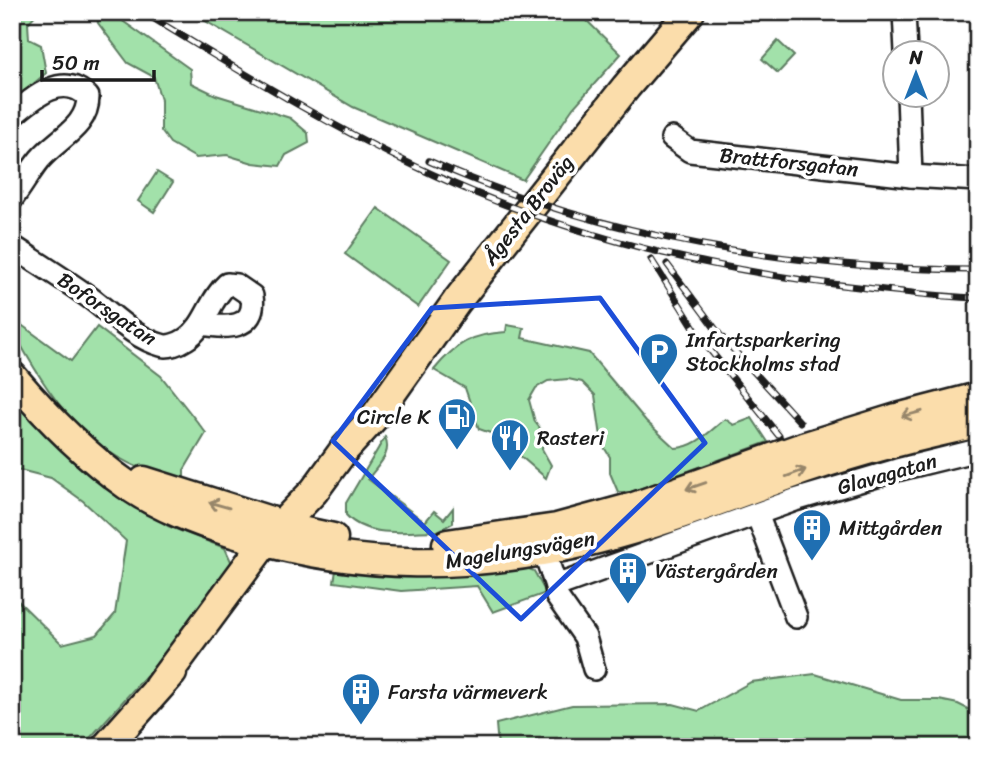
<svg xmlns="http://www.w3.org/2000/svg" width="990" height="759" font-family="Sriracha,sans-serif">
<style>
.green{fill:#a2e1aa;stroke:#5f7e63;stroke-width:2}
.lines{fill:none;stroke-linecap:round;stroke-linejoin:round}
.minor-casing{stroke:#1c1c1c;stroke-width:26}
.major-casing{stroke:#1c1c1c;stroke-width:33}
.minor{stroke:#fff;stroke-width:21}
.major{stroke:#fbddab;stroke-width:28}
.rail-casing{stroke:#1c1c1c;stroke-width:7}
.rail{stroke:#fff;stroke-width:4.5;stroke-dasharray:13;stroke-linecap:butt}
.oneway{stroke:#97866b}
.marked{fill:none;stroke:#1d4ed8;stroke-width:5;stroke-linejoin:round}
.labels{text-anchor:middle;stroke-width:7;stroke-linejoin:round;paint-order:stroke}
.street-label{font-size:21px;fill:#1c1c1c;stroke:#fff}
.poi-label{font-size:21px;fill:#1c1c1c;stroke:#fff;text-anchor:start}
</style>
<rect width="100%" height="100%" fill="#fff"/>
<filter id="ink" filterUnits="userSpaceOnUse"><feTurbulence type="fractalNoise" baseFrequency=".0143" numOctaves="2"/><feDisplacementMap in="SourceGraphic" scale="14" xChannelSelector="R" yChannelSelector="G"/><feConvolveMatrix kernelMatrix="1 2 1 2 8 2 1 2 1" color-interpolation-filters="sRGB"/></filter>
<g filter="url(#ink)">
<!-- green -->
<g class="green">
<polygon points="12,12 38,12 28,23 29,39 41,45 46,73 12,102"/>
<polygon points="96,12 110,12 190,69 191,83 216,95 290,118 308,133 309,143 286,155 280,166 253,163 227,155 196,158 170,143 161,131 161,100 154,77 128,63 98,23"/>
<polygon points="190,12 578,12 621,54 573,108 523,180 353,107"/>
<polygon points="778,41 794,56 778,73 762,59"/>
<polygon points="157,172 173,182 154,212 138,201"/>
<polygon points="378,208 451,260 418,307 345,254"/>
<path d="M12,318L71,361L97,327L161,376L206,433L184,470V482C97,464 59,413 18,340L12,334Z"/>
<path d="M507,325L524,328L522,338L589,353L646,421L675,448C695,448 710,431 725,419L734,425L752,418L768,442L631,492H618L610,473V457L602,444L595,395L582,382L568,379L548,381L536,388L529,400L535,422L544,433L542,449L551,465L546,478L496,435L479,429L465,388L434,370C456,343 472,334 506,332Z"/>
<polygon points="12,397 44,432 94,476 168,526 225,548 235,570 204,611 82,747 12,747 12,595 62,644 97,635 115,614 126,541 83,501 51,478 12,468"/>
<path d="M385,437C393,454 377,466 368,479L425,522L434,511L444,519L453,508V523L438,531C409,531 367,539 346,515V503Z"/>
<polygon points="514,563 534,571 546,593 493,612 477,586 401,591 334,582 337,565"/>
<polygon points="815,674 901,700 939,700 958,704 978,714 978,747 498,747 496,724 572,705 673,704 699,711 751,682"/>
</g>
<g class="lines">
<!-- minor casing -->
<g class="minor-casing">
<g id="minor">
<polyline points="904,12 906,52"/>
<polyline points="908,94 911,176"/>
<path d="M12,116C33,98 63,71 88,97C88,127 58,138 40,159C30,171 22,186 12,199"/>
<polyline points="672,138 690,151 911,176 978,180"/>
<path d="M12,246C38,263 64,279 89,297C111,313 134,338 161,345C168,348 180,343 186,339C206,326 209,300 227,284L236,285L252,296C257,331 224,328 201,324"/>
<polyline points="757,514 796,617"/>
<polyline points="544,551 556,586 557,597 585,637 594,669"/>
<polyline points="556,586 795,500 897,470 978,450"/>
</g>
</g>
<!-- major casing -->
<g class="major-casing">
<g id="major">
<path d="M12,376C46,416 84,455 127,485C159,507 196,521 233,533C359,571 471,571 598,539C671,521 739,492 809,468C865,449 921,435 978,423"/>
<polyline points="144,481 305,532 333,538"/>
<polyline points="447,544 557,528 634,507 803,447 897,418 978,397"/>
<polyline points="158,687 265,542 314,491 344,450 376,415 457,301 626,87 690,12"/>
<polyline points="106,747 172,673"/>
</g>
</g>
<!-- minor -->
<use href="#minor" class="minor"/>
<!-- major -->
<use href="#major" class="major"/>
<!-- rail casing -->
<g class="rail-casing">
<g id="rail">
<path d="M143,12C238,70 332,128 434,175C570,237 719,272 867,288C904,292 941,297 978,298"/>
<path d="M429,161C603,238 789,269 978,270"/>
<polyline points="651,259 702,340 779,436"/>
<polyline points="667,264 720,335 800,422"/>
</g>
</g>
<!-- rail -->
<use href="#rail" class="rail"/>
</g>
<!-- one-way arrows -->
<defs><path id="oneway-shaft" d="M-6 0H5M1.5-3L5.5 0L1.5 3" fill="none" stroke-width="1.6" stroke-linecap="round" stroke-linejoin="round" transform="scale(1.75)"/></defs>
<g class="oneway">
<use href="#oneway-shaft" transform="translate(912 414) rotate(165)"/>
<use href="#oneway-shaft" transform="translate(796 473) rotate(-20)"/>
<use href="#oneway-shaft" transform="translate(696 486) rotate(161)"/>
<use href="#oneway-shaft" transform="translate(219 505) rotate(-164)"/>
</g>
</g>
<!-- marked area -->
<path class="marked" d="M600,298L705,443L521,619L333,441L432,308Z"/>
<!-- icons -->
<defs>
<g id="parking-pin" transform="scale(2.0125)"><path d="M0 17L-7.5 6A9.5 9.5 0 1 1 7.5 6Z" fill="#1f6fb2" stroke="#fff"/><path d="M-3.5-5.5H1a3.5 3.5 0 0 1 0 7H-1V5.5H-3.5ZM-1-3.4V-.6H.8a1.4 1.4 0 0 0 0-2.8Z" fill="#fff"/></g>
<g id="fuel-pin" transform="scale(2.0125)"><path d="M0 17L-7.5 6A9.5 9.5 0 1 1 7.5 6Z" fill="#1f6fb2" stroke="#fff"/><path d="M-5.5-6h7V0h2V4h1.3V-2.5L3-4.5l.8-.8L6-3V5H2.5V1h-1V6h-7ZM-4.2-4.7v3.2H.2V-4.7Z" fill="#fff"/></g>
<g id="restaurant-pin" transform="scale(2.0125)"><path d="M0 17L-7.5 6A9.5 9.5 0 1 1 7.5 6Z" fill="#1f6fb2" stroke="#fff"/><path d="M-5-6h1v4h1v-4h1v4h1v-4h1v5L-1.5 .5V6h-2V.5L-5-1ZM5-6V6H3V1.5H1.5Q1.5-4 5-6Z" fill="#fff"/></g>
<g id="building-pin" transform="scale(2.0125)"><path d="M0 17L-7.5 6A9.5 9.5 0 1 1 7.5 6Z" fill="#1f6fb2" stroke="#fff"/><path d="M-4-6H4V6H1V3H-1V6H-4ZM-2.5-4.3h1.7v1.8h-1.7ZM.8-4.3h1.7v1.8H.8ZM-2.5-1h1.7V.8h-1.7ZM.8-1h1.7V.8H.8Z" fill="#fff"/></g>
</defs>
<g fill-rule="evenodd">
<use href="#parking-pin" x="659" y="352"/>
<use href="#fuel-pin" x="457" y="417"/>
<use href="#restaurant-pin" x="510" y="438"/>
<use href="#building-pin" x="812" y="528"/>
<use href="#building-pin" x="628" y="571"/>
<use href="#building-pin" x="361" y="692"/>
</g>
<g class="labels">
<!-- street labels -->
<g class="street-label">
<text transform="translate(789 162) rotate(6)" y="7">Brattforsgatan</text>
<text transform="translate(528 210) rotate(-52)" y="7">Ågesta Broväg</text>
<text transform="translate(107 309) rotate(34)" y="7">Boforsgatan</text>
<text transform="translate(887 474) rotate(-16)" y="7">Glavagatan</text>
<text transform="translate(520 550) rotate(-9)" y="7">Magelungsvägen</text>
</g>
<!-- poi labels -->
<g class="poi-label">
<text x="686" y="347">Infartsparkering<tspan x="686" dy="24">Stockholms stad</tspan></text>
<text x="430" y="424" text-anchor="end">Circle K</text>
<text x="537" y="445">Rasteri</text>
<text x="839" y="535">Mittgården</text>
<text x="655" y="578">Västergården</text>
<text x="388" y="699">Farsta värmeverk</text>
</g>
</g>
<!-- margin -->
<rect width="990" height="759" fill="none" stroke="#fff" stroke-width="42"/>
<rect x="21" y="21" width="948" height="717" fill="none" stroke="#1c1c1c" stroke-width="2.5" filter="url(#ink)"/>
<!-- north arrow -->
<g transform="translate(916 74)"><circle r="33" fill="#ffffff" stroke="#a4a4a4" stroke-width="2"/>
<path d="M0-5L12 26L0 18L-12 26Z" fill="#1f6fb2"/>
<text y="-10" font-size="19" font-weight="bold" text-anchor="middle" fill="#1c1c1c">N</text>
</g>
<!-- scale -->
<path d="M42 70v10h112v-10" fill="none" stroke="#1c1c1c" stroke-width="3.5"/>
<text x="52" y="70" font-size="21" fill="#1c1c1c" stroke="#ffffff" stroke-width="5" paint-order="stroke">50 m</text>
</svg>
